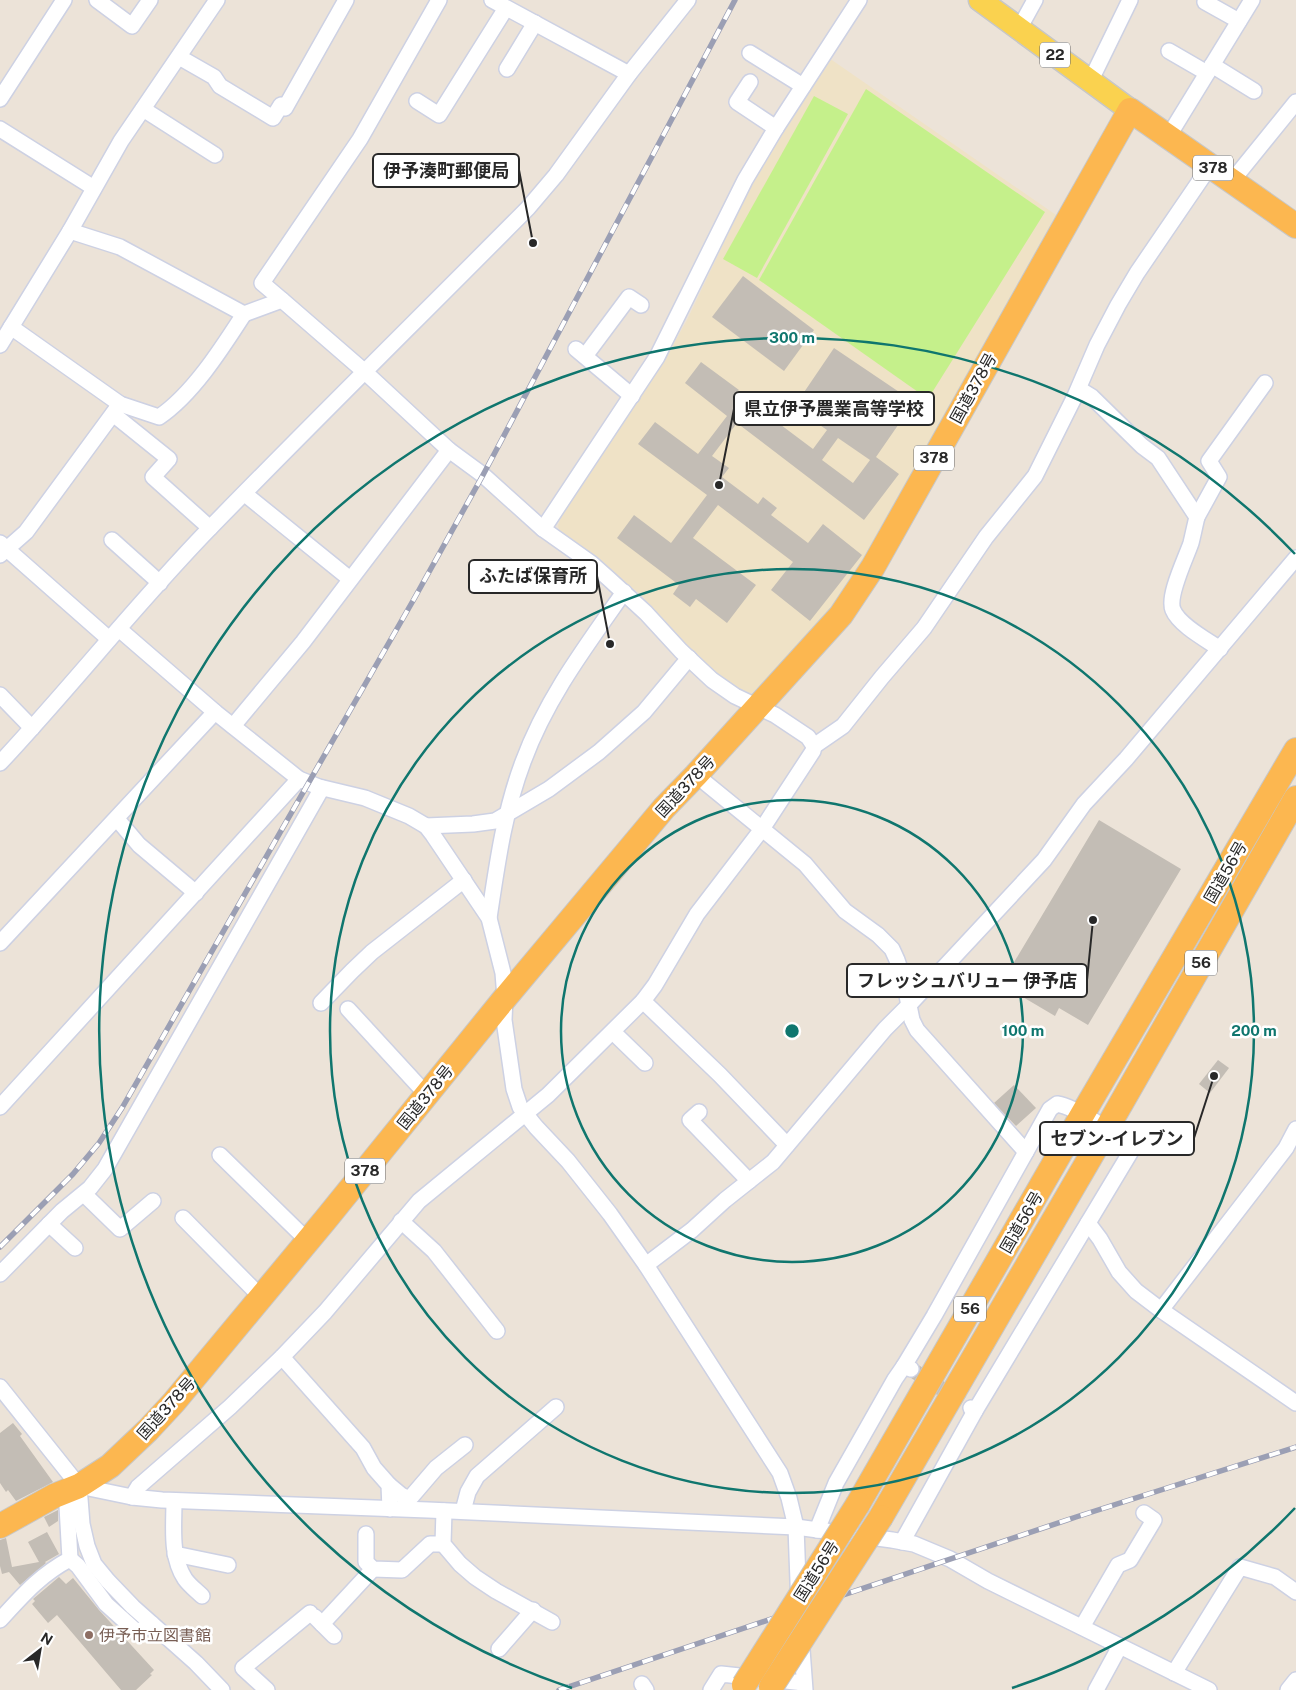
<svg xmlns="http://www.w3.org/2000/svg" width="1296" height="1690" font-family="'Public Sans','Noto Sans JP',sans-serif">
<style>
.education{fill:#efe2c6}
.pitch{fill:#c5f08b}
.building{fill:#c3bdb5;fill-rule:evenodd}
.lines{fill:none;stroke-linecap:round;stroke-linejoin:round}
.minor-tunnel{stroke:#c5beb5;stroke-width:15;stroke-dasharray:15 8;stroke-linecap:butt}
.minor-casing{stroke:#cdd1e3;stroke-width:18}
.primary-casing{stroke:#c7c7c7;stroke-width:25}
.trunk-casing{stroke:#c7c7c7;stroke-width:26}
.minor{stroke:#fff;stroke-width:15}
.primary{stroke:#fad24f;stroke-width:22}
.trunk{stroke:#fcb750;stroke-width:24}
.rail-casing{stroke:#9b9fb4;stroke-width:5.5}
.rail{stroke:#fff;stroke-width:4;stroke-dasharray:11;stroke-linecap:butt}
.trunk-bridge-casing{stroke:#c7c7c7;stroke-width:26;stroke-linecap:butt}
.trunk-bridge{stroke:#fcb750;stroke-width:24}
.ring{fill:none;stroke:#0f766e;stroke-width:2.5}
.education-dot{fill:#8d6e63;stroke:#fff;stroke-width:2}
.labels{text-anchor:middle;stroke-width:5;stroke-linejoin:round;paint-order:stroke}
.shield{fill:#fff;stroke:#686868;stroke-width:1}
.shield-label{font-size:15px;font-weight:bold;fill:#282828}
.street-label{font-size:16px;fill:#282828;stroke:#fff}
.education-label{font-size:16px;fill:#785e54;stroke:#fff;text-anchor:start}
.centre{fill:#0f766e;stroke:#fff;stroke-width:2.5}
.ring-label{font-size:15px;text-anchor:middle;font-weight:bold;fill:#0f766e;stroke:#fff;stroke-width:5;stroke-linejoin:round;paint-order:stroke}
.leader{fill:none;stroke:#282828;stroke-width:2}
.callout-dot{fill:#282828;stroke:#fff;stroke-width:2}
.callout{fill:#fff;stroke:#282828;stroke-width:2}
.callout-label{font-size:18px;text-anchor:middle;font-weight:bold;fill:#282828}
</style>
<rect width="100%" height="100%" fill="#ece3d8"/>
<!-- education -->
<polygon class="education" points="829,58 1059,217 865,563 843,595 817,627 750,695 729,684 711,671 640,594 560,533 558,526 560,519 664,361 687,320 761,165"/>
<!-- pitch -->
<g class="pitch">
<polygon points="866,89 1045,212 928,399 759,280"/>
<polygon points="814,96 848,114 757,278 723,259"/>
</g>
<!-- building -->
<g class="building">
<polygon points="743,276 814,330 784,371 712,317"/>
<path d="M834,348L914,402L876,457L899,474L864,520L737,423L712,456L729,468L722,477L758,504L763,497L777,508L771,515L808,543L823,524L862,555L810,621L771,590L793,562L718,505L693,538L756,585L727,623L696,599L690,607L673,594L679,585L617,538L634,515L671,543L707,495L638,444L655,422L698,454L727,416L685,383L701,362L739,390L737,392L813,449L827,430L794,407ZM838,438L870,460L853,483L822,460Z"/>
<polygon points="1099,820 1181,869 1088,1025 1059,1008 1055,1016 1001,984"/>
<polygon points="1218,1060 1229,1068 1210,1093 1199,1084"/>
<polygon points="1014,1085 1036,1108 1016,1126 994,1103"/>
<polygon points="13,1423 22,1434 20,1436 53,1482 16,1501 8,1490 6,1492 0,1483 0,1433"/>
<polygon points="58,1510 58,1521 49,1527 44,1517"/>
<polygon points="47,1532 59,1554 45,1562 46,1563 20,1585 9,1572 2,1574 0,1566 0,1540 6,1538 12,1567 39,1562 28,1542"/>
<polygon points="59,1577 66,1584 73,1578 99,1610 154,1670 150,1674 152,1675 136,1690 121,1690 57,1615 48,1623 32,1604 35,1601 33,1599"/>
</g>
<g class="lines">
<!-- minor-tunnel -->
<polyline class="minor-tunnel" points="911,1369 971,1408"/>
<!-- minor casing -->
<g class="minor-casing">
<g id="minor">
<polyline points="97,0 132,26 150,0"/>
<polyline points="492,0 629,74"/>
<polyline points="1205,2 1239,21"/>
<polyline points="1019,29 1035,0"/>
<polyline points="1169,51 1207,73"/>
<polyline points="750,53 803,86"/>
<polyline points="179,57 214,77 220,86 273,118 281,105 285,108 346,0"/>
<polyline points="1212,65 1254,91"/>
<polyline points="507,69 535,23"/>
<polyline points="750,82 737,102 776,128"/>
<polyline points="1090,82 1130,0"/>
<polyline points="0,99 64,0"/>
<polyline points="417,101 439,115 506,8"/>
<polyline points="143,109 215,155"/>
<polyline points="0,129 94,188"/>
<polyline points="1168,137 1252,0"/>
<polyline points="1232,181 1296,102"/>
<polyline points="70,231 120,247 244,314 282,300 365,372 449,450 483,475 543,529 591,563 609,579 646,613 681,651 712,680 735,696 775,715 808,737 814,746 813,751 762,829 697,914 655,985 643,1001 548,1095 419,1201 325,1312 282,1357 230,1407 138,1487 132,1497"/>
<polyline points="282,300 262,283 360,139 439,0"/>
<path d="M11,327L120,404L159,417C193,394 222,348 244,314"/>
<polyline points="0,345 70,231 121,141 217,0"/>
<polyline points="576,349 632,396"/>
<polyline points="585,356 629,297 641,305"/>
<path d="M1079,389L1092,397L1142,446L1158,458L1197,517C1195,525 1193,535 1191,543C1186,558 1167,596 1173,610C1179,625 1207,640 1220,649"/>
<polyline points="113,414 169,459 153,477 210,528"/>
<polyline points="245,494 350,579"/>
<polyline points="1197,517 1219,477 1209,461 1265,383"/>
<polyline points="543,529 657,357 745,180 776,128 859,0"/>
<polyline points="112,540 160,583"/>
<polyline points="0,543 109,639"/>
<polyline points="0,555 26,532 120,404"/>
<polyline points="119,629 215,712 299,779 319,787 365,798 409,816 426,826 433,835 489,918 503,973 505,998 504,1020 514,1089 520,1107 536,1127 568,1161 610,1214 646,1265 780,1473 789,1498 796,1527 799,1609 805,1690"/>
<polyline points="0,695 32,728"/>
<polyline points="233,726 303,642 449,450"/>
<polyline points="814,746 843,726 882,677 924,628 986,537 1035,476 1075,396 1097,345 1118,305 1137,273 1210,166"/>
<path d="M0,763C72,686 137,603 210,528C315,420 422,315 528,208L556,175L629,74L688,0"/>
<polyline points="696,775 805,864 845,911 878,935 892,949 897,960 904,981 912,1020 917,1030 1026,1152"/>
<polyline points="117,819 139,845 196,893"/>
<polyline points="426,826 473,824 495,821 549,789 599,752 644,712 689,658"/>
<path d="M489,918C497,865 504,812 523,762C546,699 586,646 624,592"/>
<polyline points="0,943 215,712"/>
<polyline points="643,1001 720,1075 787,1145"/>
<polyline points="321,1003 352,971 372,952 464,880"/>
<polyline points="348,1009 427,1095"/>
<polyline points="613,1032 645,1063"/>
<polyline points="0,1107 299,779"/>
<polyline points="699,1112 690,1120 749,1181"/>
<polyline points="220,1155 308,1241"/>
<polyline points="84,1194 120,1229 153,1201"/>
<polyline points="183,1218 261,1297"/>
<polyline points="401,1221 434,1251 497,1331"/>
<polyline points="1088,1223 1100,1239 1119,1272 1136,1291 1161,1310 1296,1403"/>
<polyline points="49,1224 75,1248"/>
<polyline points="646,1265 692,1230 725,1200 773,1162 885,1029 909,1005 1044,860 1084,804 1126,759 1296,558"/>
<polyline points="0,1274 62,1211 90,1188 105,1169 322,788"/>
<polyline points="1161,1310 1286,1148 1296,1129"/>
<polyline points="282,1357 363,1448 374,1468 389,1485 390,1509"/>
<path d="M911,1369L904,1366L934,1316L1050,1109L1057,1104C1075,1107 1118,1134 1131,1148L1130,1153L975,1411L971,1408"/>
<polyline points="0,1387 79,1486 82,1524 87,1546 94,1564 108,1581 133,1607 196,1663 222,1690"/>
<polyline points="389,1485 401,1495 407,1498 412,1496 436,1468 465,1445"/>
<polyline points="79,1486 132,1497 162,1500 428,1510 796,1527 892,1540 914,1544 950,1559 988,1581 1209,1690"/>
<path d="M174,1501C174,1527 170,1556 185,1579C190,1586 197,1591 202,1596"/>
<polyline points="444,1511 443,1544 460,1564 475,1577 496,1591 552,1622"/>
<polyline points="463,1511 468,1492 477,1476 556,1407"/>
<polyline points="817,1530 836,1483 895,1379 904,1366"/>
<polyline points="366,1534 366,1562 373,1569 402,1570 430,1544 443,1544"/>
<polyline points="902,1542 975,1411"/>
<polyline points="175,1554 228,1565"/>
<polyline points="70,1559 78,1566 106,1604 137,1632 152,1624"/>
<polyline points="315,1617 334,1636"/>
<path d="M0,1620C23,1595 40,1575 70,1559L67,1506L79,1486"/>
<polyline points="322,1624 373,1569"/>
<polyline points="1082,1627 1118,1565 1130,1560 1154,1520 1144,1513"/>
<polyline points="499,1649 533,1610"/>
<polyline points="1174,1673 1240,1567 1275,1577 1296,1592"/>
<polyline points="642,1684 646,1690"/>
<polyline points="267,1690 243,1668 310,1613"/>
<polyline points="711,1690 721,1674 804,1683"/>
<polyline points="1096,1690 1120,1646"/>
<polyline points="1288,1690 1296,1680"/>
</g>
</g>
<!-- primary casing -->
<g class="primary-casing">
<polyline id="primary" points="980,0 1130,110"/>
</g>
<!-- trunk casing -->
<g class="trunk-casing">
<g id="trunk">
<polyline points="858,1504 1082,1115 1296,750"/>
<polyline points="881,1517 1091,1156 1296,798"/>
<polyline points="0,1526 54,1496 79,1486 110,1466 148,1430 174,1402 326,1219 505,998 664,808 696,775 841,615 873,567 1130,110 1296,226"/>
</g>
</g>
<!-- minor -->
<use href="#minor" class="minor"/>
<!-- primary -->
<use href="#primary" class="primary"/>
<!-- trunk -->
<use href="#trunk" class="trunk"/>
<!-- rail casing -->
<g class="rail-casing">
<g id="rail">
<polyline points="0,1247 73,1174 99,1143 122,1108 414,599 483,475 735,0"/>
<polyline points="559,1690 1076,1517 1296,1447"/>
</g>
</g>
<!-- rail -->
<use href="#rail" class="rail"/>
<!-- trunk-bridge casing -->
<g class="trunk-bridge-casing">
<g id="trunk-bridge">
<polyline points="744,1685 858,1504"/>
<polyline points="771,1687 881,1517"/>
</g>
</g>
<!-- trunk-bridge -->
<use href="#trunk-bridge" class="trunk-bridge"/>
</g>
<!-- distance rings -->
<g class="ring">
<circle cx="792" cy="1031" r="231"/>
<circle cx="792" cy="1031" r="462"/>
<path d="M1295 1508A693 693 0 0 1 1012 1688M572 1688A693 693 0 1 1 1295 554"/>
</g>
<!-- markers -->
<circle class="education-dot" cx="89" cy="1635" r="5"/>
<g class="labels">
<!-- shield labels -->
<g class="shield">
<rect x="1040" y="42.5" width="30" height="25" rx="4"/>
<rect x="1193" y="155.5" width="40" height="25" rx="4"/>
<rect x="914" y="445.5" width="40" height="25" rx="4"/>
<rect x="1185" y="950.5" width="32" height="25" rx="4"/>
<rect x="345" y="1158.5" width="40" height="25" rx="4"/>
<rect x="954" y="1296.5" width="32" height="25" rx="4"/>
</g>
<g class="shield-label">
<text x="1055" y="60">22</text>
<text x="1213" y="173">378</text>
<text x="934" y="463">378</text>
<text x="1201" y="968">56</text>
<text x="365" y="1176">378</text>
<text x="970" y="1314">56</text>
</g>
<!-- street labels -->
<g class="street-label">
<text transform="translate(973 388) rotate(-61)" y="6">国道378号</text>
<text transform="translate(685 786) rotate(-47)" y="6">国道378号</text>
<text transform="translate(1225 872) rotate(-60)" y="6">国道56号</text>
<text transform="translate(425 1097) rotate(-51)" y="6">国道378号</text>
<text transform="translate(1021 1222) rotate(-60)" y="6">国道56号</text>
<text transform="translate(166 1408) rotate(-48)" y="6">国道378号</text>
<text transform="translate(816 1571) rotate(-58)" y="6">国道56号</text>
</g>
<!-- education labels -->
<g class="education-label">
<text x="99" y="1641">伊予市立図書館</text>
</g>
</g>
<circle cx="792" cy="1031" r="8" class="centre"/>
<g class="ring-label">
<text x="792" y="343">300 m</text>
<text x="1023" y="1036">100 m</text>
<text x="1254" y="1036">200 m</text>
</g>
<!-- callouts -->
<path class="leader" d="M533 243L519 170M719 485L734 409M610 644L597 576M1093 920L1087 980M1214 1076L1194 1138"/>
<g class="callout-dot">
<circle cx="533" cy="243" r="5"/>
<circle cx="719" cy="485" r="5"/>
<circle cx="610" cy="644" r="5"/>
<circle cx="1093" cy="920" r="5"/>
<circle cx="1214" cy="1076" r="5"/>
</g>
<g class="callout">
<rect x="373" y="154" width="146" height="33" rx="5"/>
<rect x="734" y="392" width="200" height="33" rx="5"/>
<rect x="469" y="560" width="128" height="33" rx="5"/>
<rect x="847" y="964" width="240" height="33" rx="5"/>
<rect x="1040" y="1122" width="154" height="33" rx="5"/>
</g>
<g class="callout-label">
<text x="446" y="177">伊予湊町郵便局</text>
<text x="834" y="415">県立伊予農業高等学校</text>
<text x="533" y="582">ふたば保育所</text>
<text x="967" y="987">フレッシュバリュー 伊予店</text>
<text x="1117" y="1145">セブン-イレブン</text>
</g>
<!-- north arrow -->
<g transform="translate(40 1650) rotate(31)" stroke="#ffffff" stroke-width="4" paint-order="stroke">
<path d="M0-4L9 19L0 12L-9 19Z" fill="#282828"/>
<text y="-8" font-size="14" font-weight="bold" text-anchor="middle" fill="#282828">N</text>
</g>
</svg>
